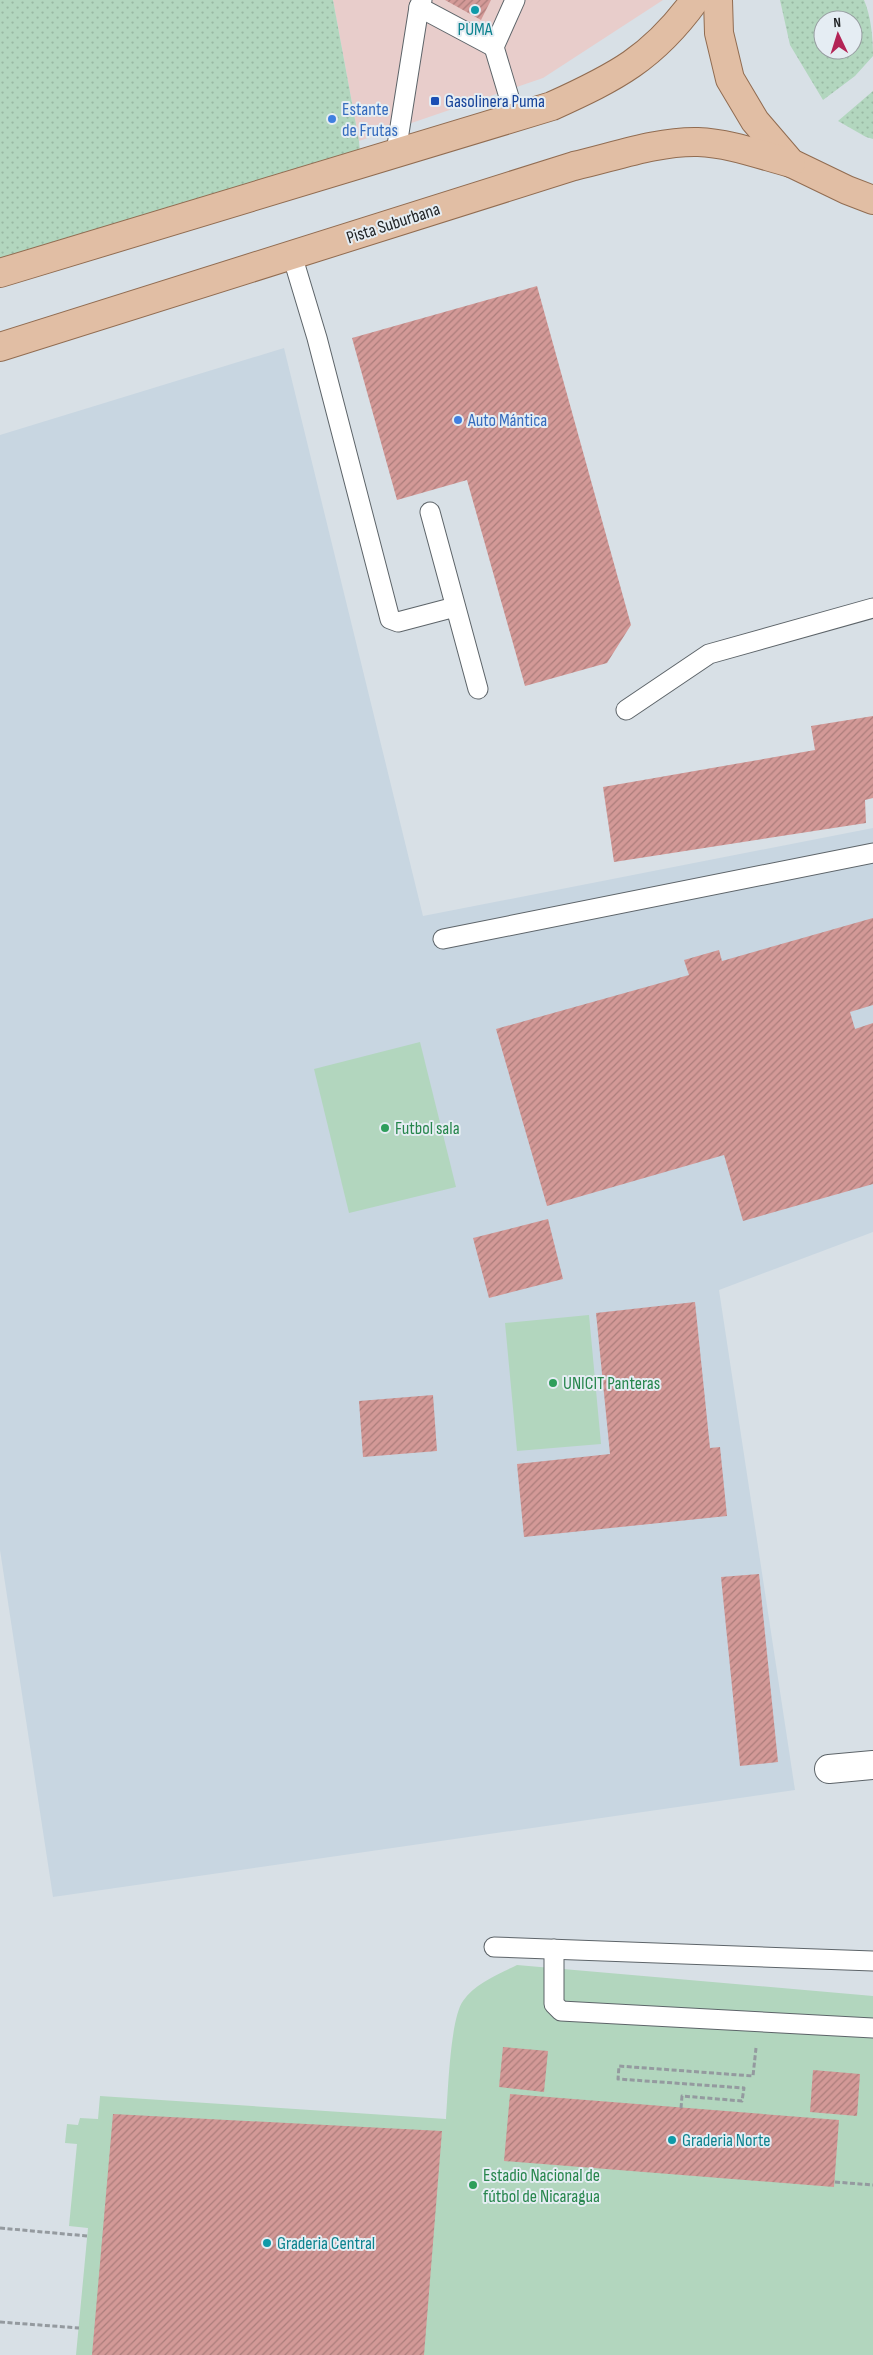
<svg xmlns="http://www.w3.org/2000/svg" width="873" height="2355" font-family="'Sofia Sans Condensed',sans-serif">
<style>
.commercial{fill:#e8cdcb}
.built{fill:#c8d6e1}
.grass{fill:url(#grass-dots);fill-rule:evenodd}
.garden{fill:#b2d6be}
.building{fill:url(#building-hatch)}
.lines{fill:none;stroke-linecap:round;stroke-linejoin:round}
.lane-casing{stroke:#5d6469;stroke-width:21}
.street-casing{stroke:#5d6469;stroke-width:30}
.primary-casing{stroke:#916c51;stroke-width:30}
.path{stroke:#949a9f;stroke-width:3;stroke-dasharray:5 2.5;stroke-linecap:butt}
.lane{stroke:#fff;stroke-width:19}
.street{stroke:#fff;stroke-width:28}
.primary{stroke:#e1bea4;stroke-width:28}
.culture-dot{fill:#0f9aa8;stroke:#e5edf3;stroke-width:2}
.transit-dot{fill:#1a4fb4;stroke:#e5edf3;stroke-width:2}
.shop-dot{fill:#3f7fe0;stroke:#e5edf3;stroke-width:2}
.leisure-dot{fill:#2e9e5b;stroke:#e5edf3;stroke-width:2}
.labels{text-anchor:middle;stroke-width:4;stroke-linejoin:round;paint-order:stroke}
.culture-label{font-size:18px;fill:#0d838f;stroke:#e5edf3;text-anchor:start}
.transit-label{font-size:18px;fill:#164399;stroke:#e5edf3;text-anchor:start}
.shop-label{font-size:18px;fill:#366cbe;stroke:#e5edf3;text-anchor:start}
.street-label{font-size:18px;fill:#222527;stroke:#e5edf3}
.leisure-label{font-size:18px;fill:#27864d;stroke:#e5edf3;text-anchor:start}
</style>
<defs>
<pattern id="grass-dots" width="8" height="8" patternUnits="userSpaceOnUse" patternTransform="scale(1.25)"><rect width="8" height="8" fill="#b2d6be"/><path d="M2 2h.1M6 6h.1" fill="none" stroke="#99b8a3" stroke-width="1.8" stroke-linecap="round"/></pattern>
<pattern id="building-hatch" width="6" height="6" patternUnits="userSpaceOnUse" patternTransform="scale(1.25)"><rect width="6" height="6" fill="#d39997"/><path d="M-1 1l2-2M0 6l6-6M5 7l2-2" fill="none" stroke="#ab7d7b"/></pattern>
</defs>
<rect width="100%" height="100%" fill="#d8e0e6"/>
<!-- commercial -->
<polygon class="commercial" points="333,0 663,0 543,78 359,141"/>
<!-- built -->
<polygon class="built" points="284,348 423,916 873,828 873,1232 719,1290 795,1790 53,1897 0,1550 0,435"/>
<!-- grass -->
<g class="grass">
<polygon points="0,0 333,0 359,141 361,163 0,273"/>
<path d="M780,0H864C871,16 873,38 873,56L855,76L823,100L790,45ZM823,20H853V50H823Z"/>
<polygon points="873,91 873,139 866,137 838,121"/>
</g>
<!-- garden -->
<g class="garden">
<polygon points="420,1042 456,1187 349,1213 314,1069"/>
<polygon points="589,1315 601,1444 517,1451 505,1323"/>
<path d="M517,1965L873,1996V2355H76L88,2228L69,2226L77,2144L65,2143L67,2124L78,2125L80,2118L98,2119L100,2096L446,2119C448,2094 450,2019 463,2001C475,1983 499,1974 517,1965Z"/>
</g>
<!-- building -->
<g class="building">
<polygon points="445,0 491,0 481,20"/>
<polygon points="537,286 631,625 607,663 525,686 467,480 397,500 352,338"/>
<polygon points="873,716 873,798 865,800 866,823 614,862 603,787 815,750 811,726"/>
<polygon points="873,918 873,1005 850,1012 855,1029 873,1023 873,1184 743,1221 724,1155 547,1206 496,1029 689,975 684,960 719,950 722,961"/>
<polygon points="548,1219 563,1279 489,1298 473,1238"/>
<polygon points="695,1302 710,1448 720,1447 727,1516 524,1537 517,1464 610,1454 596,1313"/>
<polygon points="433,1395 437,1451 363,1457 359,1401"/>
<polygon points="759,1574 778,1762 740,1766 721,1577"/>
<polygon points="503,2047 548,2051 544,2092 499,2087"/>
<polygon points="813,2070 860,2074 857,2116 810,2112"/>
<polygon points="510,2094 839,2120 834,2187 504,2161"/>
<polygon points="113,2114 442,2131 424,2355 92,2355"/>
</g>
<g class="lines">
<!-- lane casing -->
<g class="lane-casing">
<g id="lane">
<polyline points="419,7 494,47"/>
<polyline points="515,117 494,47 515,0"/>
<polyline points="396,152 419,7 422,0"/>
<polyline points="292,255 317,338 390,619 398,622 455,607"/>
<polyline points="430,512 478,689"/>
<polyline points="626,710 709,654 873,608"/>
<polyline points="443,939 873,853"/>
<polyline points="494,1947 873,1961"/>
<polyline points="554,1949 554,2004 561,2011 873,2028"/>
</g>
</g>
<!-- street casing -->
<g class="street-casing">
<polyline id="street" points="829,1769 873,1765"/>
</g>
<!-- primary casing -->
<g class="primary-casing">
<g id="primary">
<polyline points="718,0 719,33 730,79 755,121 791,163 847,190 873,200"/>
<path d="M0,273L552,106C616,77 653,58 695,0"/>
<path d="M0,347L574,166C614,157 657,141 698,142C729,143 761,155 791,163"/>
</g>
</g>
<!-- path -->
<g class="path">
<polyline points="681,2108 682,2096 742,2101 744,2088 618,2079 619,2066 753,2076 756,2048"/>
<polyline points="835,2182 873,2185"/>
<polyline points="0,2228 87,2236"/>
<polyline points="0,2322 79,2328"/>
</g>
<!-- lane -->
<use href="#lane" class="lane"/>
<!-- street -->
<use href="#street" class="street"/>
<!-- primary -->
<use href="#primary" class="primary"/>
</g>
<!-- markers -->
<g class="culture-dot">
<circle cx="475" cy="10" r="5"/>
<circle cx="672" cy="2140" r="5"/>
<circle cx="267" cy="2243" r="5"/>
</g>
<rect class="transit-dot" x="430" y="96" width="10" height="10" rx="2.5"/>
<g class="shop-dot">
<circle cx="332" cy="119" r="5"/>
<circle cx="458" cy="420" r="5"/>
</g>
<g class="leisure-dot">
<circle cx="385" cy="1128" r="5"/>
<circle cx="553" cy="1383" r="5"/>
<circle cx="473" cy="2185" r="5"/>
</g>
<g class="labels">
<!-- culture labels -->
<g class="culture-label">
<text x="475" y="35" text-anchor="middle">PUMA</text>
<text x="682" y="2146">Graderia Norte</text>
<text x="277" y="2249">Graderia Central</text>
</g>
<!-- transit labels -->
<g class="transit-label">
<text x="445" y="107">Gasolinera Puma</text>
</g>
<!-- shop labels -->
<g class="shop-label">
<text x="342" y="115">Estante<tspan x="342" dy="21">de Frutas</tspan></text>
<text x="468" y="426">Auto Mántica</text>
</g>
<!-- street labels -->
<g class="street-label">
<text transform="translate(393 223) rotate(-18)" y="6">Pista Suburbana</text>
</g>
<!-- leisure labels -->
<g class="leisure-label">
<text x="395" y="1134">Futbol sala</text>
<text x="563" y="1389">UNICIT Panteras</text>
<text x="483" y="2181">Estadio Nacional de<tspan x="483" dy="21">fútbol de Nicaragua</tspan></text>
</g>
</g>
<!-- north arrow -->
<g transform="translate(838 35) rotate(356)"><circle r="24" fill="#e5edf3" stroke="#979da1"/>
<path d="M0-4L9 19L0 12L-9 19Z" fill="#b32456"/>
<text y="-8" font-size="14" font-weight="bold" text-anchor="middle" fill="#222527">N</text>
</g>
</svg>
